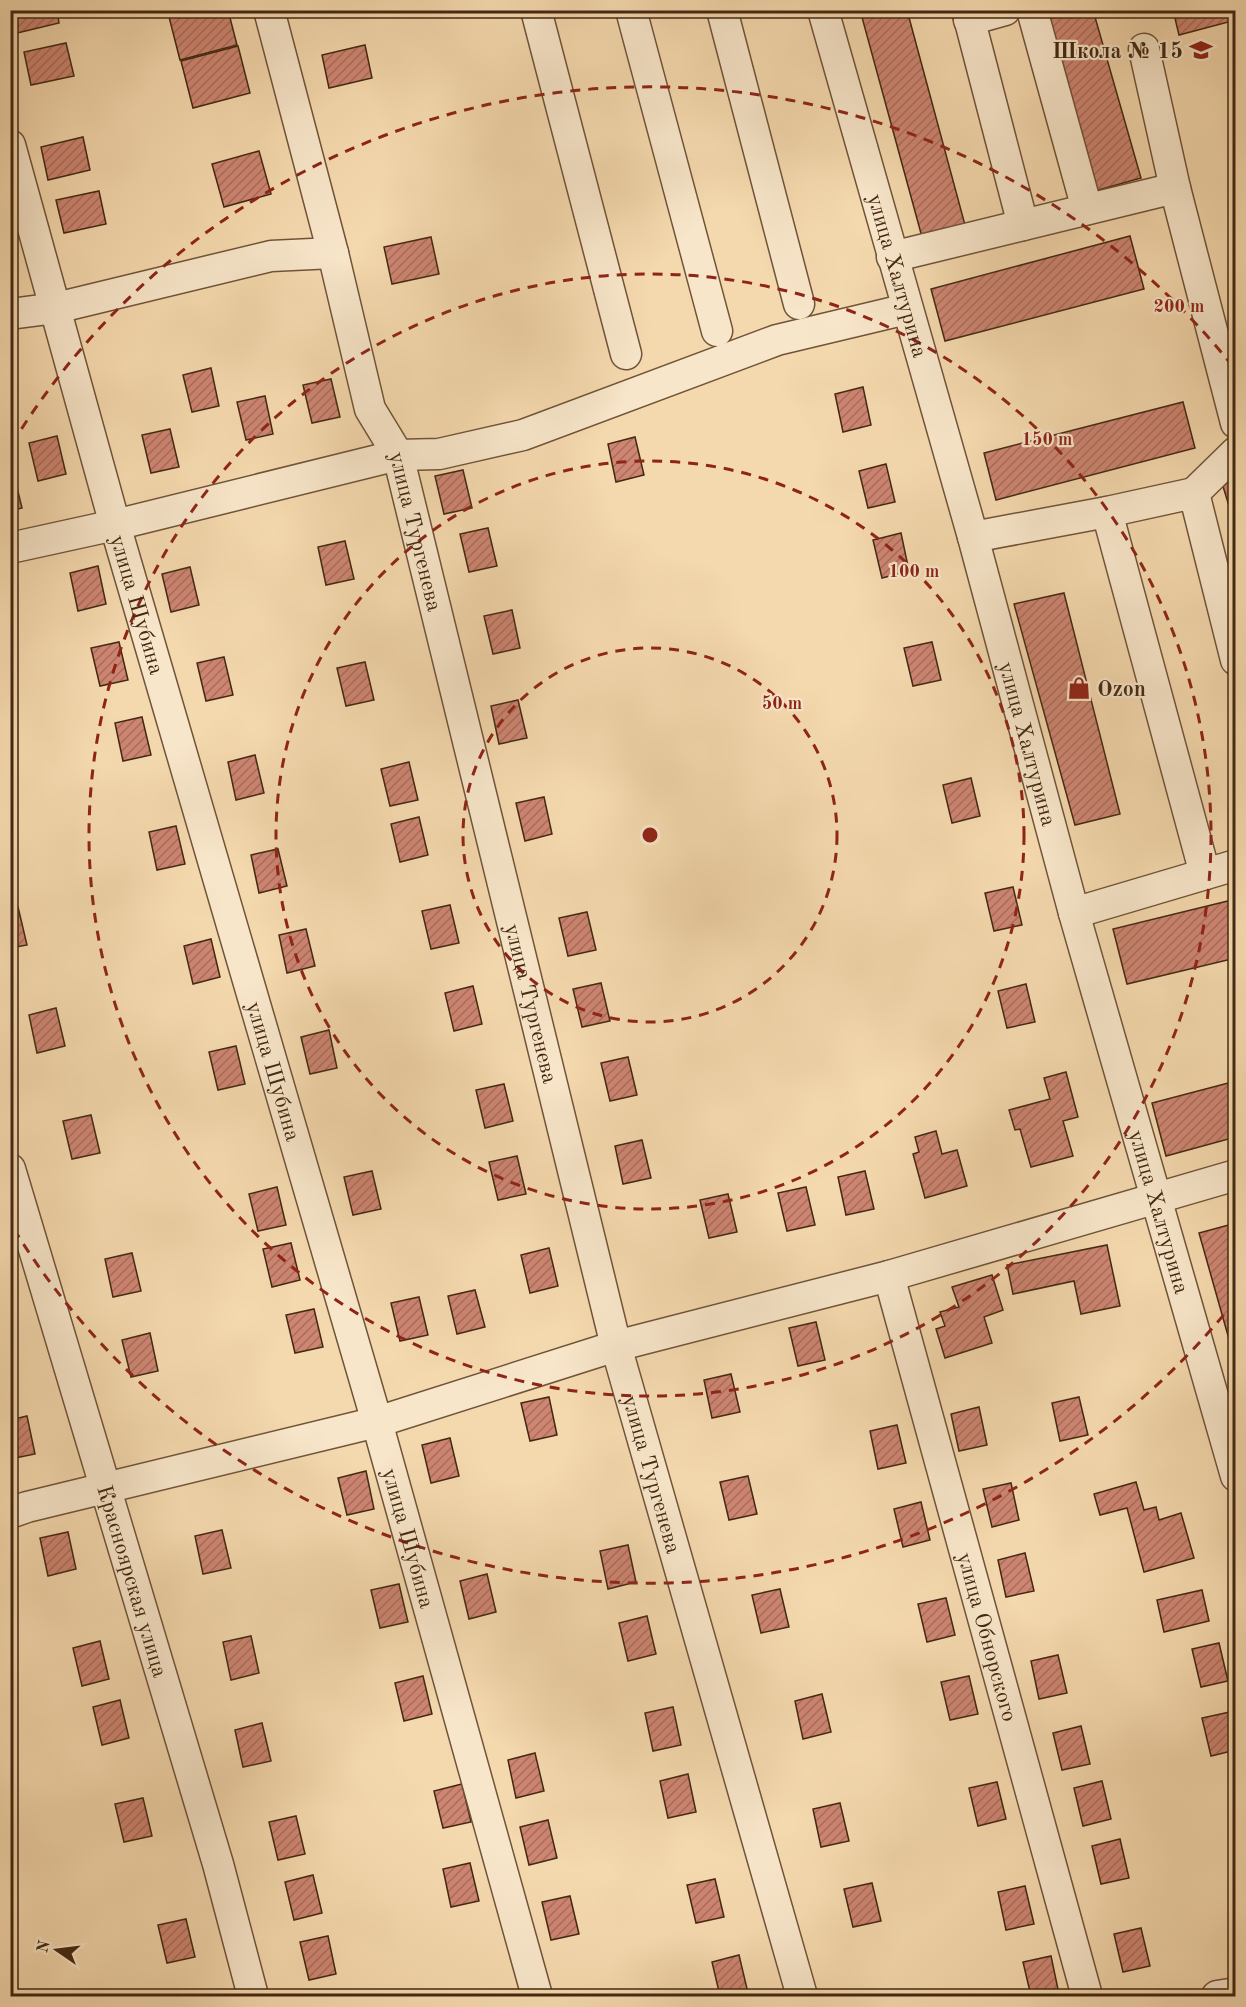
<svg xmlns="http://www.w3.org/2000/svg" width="1246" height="2007" font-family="'Old Standard TT',serif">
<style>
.building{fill:url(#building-hatch);stroke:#432812;stroke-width:1.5}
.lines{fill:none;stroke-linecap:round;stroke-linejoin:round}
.minor-casing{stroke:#705439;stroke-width:33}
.minor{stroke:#f8e6ca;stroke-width:30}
.ring{fill:none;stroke:#8f2418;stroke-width:3;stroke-dasharray:10 8}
.labels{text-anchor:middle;stroke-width:4.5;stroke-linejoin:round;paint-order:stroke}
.poi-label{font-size:22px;font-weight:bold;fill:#432812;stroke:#f8e6ca;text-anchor:end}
.street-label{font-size:22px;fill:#432812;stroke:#f8e6ca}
.centre{fill:#8f2418;stroke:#f8e6ca;stroke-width:3}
.ring-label{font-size:18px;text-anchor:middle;font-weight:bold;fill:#8f2418;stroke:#f8e6ca;stroke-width:4.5;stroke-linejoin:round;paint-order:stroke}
</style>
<defs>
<pattern id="building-hatch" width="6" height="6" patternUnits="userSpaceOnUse" patternTransform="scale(1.5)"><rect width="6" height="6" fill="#ce8572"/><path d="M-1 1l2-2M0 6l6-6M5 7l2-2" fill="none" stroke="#a96d5c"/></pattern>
</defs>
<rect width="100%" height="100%" fill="#f5d9ae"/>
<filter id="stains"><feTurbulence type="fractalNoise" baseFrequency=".00333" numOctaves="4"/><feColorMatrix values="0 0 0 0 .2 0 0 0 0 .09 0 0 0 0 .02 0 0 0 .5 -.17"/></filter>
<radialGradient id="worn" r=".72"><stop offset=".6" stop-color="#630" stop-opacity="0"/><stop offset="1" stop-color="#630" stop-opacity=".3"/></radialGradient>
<!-- building -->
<g class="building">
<polygon points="12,10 57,10 59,23 17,33"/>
<polygon points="179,10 228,10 237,45 180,60 168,13"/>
<polygon points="860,10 907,10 965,225 922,237"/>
<polygon points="1043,10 1093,10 1141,178 1095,191"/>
<polygon points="1173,10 1236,10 1236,20 1179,35"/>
<polygon points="66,43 74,76 31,85 24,52"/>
<polygon points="365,45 372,78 329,88 322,55"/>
<polygon points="238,46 250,93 193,108 181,61"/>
<polygon points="83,137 90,170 48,180 41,147"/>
<polygon points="259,151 271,194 224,207 212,164"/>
<polygon points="99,191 106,224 64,233 56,200"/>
<polygon points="1130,236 1144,289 945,341 931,289"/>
<polygon points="431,237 439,274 392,284 384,247"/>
<polygon points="211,368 219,406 192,412 183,375"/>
<polygon points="331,379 340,417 312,423 303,385"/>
<polygon points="863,387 871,425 843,432 835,394"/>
<polygon points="265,396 273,434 246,440 237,402"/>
<polygon points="1183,402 1195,448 996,500 984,453"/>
<polygon points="170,429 179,467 151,473 142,435"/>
<polygon points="57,436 66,474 38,481 29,443"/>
<polygon points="635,437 644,475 616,482 608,444"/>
<polygon points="886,464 895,502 868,508 859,471"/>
<polygon points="463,470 472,508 444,514 435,476"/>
<polygon points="10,471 13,471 22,508 10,511"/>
<polygon points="1236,479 1236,529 1222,483"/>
<polygon points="488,528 497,566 469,572 460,534"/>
<polygon points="901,533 909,571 882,578 873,540"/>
<polygon points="345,541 354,579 326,585 318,547"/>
<polygon points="98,566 106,604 78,611 70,573"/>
<polygon points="190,567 199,605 171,612 162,574"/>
<polygon points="1064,593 1120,814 1075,825 1014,604"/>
<polygon points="512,610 520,648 493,654 484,616"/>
<polygon points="119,642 128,680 100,686 91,648"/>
<polygon points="932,642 941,680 913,686 904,648"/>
<polygon points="224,657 233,695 206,701 197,663"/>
<polygon points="365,662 374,700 346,706 337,668"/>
<polygon points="518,700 527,738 499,744 491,706"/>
<polygon points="142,717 151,755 123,761 115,723"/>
<polygon points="255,755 264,793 236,800 228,762"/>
<polygon points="409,762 418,800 390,806 381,769"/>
<polygon points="971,778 980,816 952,823 943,785"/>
<polygon points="544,797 552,834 525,841 516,803"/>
<polygon points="419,817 428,855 400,862 391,824"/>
<polygon points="176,826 185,864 157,870 149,832"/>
<polygon points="278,849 287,886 259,893 251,855"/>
<polygon points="1013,887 1022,925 994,931 985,893"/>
<polygon points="1236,899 1236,958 1127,984 1113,929"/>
<polygon points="450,905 459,943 431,949 422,911"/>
<polygon points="18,907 27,945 10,948 10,908"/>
<polygon points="587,912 596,950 568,956 559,918"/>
<polygon points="306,929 315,966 287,973 279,935"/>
<polygon points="211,939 220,977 193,984 184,946"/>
<polygon points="601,983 610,1021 582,1027 573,989"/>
<polygon points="1026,984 1035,1022 1007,1028 998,991"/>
<polygon points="473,986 482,1024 454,1031 445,993"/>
<polygon points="56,1008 65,1046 37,1053 29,1015"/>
<polygon points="329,1030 337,1068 310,1074 301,1037"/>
<polygon points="236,1046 245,1084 218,1090 209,1052"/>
<polygon points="628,1057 637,1095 610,1101 601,1063"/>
<polygon points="1066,1072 1078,1117 1063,1121 1073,1156 1031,1167 1020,1129 1015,1130 1009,1110 1050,1099 1044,1078"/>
<polygon points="1236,1081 1236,1137 1166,1156 1152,1103"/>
<polygon points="504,1084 513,1121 485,1128 476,1090"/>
<polygon points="91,1115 100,1153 72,1159 63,1121"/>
<polygon points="936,1131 942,1154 957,1150 967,1186 925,1198 913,1154 919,1152 915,1137"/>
<polygon points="642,1140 651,1178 623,1184 615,1146"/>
<polygon points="517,1156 526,1194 498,1200 489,1162"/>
<polygon points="372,1171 381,1209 353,1215 344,1177"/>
<polygon points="865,1171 874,1209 846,1215 838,1177"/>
<polygon points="277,1187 286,1225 258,1231 249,1194"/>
<polygon points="806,1187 815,1225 787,1231 778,1193"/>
<polygon points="728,1194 737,1232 709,1238 700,1200"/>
<polygon points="1236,1223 1236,1364 1199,1233"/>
<polygon points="291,1243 300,1280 272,1287 263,1249"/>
<polygon points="1107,1245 1120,1306 1081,1314 1074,1281 1013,1294 1007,1265"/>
<polygon points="549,1248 558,1286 530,1293 521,1255"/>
<polygon points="132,1253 141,1291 113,1297 105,1259"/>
<polygon points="992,1275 1003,1310 984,1317 992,1343 945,1358 936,1329 945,1326 940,1312 959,1307 952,1287"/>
<polygon points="475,1290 485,1327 457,1334 448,1296"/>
<polygon points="419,1297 428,1335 400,1341 391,1303"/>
<polygon points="314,1309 323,1347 295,1353 286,1315"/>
<polygon points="816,1322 825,1360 798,1366 789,1328"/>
<polygon points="150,1333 158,1371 131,1377 122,1340"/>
<polygon points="731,1374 740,1412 712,1418 704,1380"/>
<polygon points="549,1397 557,1435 530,1441 521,1403"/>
<polygon points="1079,1397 1088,1435 1060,1441 1052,1403"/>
<polygon points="979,1407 987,1445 959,1451 951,1414"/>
<polygon points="27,1416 35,1454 10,1459 10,1420"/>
<polygon points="897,1425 906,1463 878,1469 870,1431"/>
<polygon points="450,1438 459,1476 431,1483 422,1445"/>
<polygon points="366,1471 374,1509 347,1515 338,1478"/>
<polygon points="748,1476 757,1514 729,1520 720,1482"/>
<polygon points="1136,1482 1144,1510 1156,1507 1159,1520 1181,1513 1194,1558 1144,1572 1127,1508 1100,1515 1094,1494"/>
<polygon points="1011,1483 1019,1520 992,1527 983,1489"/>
<polygon points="921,1502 930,1540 903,1547 894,1509"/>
<polygon points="222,1530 231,1568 203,1574 195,1536"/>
<polygon points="68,1532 76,1569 48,1576 40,1538"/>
<polygon points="628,1545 636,1582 608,1589 600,1551"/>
<polygon points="1025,1553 1034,1591 1006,1597 998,1560"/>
<polygon points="487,1574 496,1612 469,1619 460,1581"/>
<polygon points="399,1584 408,1622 380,1628 371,1590"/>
<polygon points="780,1589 789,1627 761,1633 752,1595"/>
<polygon points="1202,1590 1209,1621 1164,1632 1157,1600"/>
<polygon points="946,1598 955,1635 927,1642 918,1604"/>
<polygon points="647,1616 656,1654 628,1661 619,1623"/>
<polygon points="251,1636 259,1673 231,1680 223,1642"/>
<polygon points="100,1641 109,1679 82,1686 73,1648"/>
<polygon points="1219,1643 1228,1681 1201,1687 1192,1649"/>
<polygon points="1058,1655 1067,1693 1039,1699 1031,1661"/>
<polygon points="423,1676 432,1714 404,1721 395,1683"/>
<polygon points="969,1676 978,1714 950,1720 941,1682"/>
<polygon points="822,1694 831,1732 803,1739 795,1701"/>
<polygon points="120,1700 129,1738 102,1745 93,1707"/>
<polygon points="673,1707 681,1745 653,1751 645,1713"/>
<polygon points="1230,1712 1236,1736 1236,1750 1211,1756 1202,1718"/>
<polygon points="262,1723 271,1761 243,1767 235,1730"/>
<polygon points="1081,1726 1090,1764 1062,1770 1053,1733"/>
<polygon points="535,1753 544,1791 516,1798 508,1760"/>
<polygon points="688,1774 696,1812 668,1818 660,1781"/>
<polygon points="1102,1781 1111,1819 1083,1826 1074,1788"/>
<polygon points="997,1782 1006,1819 978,1826 969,1788"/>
<polygon points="462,1784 471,1822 443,1828 434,1791"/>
<polygon points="143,1798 152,1836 124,1842 115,1804"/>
<polygon points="840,1803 849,1841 821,1847 813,1809"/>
<polygon points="296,1816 305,1854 278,1860 269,1822"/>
<polygon points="548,1820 557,1858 529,1865 520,1827"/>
<polygon points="1120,1839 1129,1878 1101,1884 1092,1846"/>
<polygon points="470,1863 479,1901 451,1907 443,1869"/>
<polygon points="313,1875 322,1913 294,1920 285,1882"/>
<polygon points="715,1879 724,1917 696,1923 687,1885"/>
<polygon points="872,1883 881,1921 853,1927 844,1889"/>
<polygon points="1025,1886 1034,1924 1006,1930 998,1892"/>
<polygon points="570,1896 579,1934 551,1940 542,1902"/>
<polygon points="186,1919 195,1957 167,1963 158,1925"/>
<polygon points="1141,1928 1150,1966 1123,1972 1114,1934"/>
<polygon points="328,1936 336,1974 309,1980 300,1942"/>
<polygon points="739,1955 748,1993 733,1996 720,1996 712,1962"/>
<polygon points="1051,1956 1059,1994 1047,1996 1031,1996 1023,1962"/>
<polygon points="592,1990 594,1996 565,1996"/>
</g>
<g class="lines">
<!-- minor casing -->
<g class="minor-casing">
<g id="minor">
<path id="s1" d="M269,10L333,253L370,409L398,455L616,1346L802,1996"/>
<polyline points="536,10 626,354"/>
<polyline points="631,10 717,331"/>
<polyline points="722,10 799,304"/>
<path id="s2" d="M823,10L973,537L1074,913L1236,1476"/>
<polyline points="967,10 1023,225"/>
<polyline points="1032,10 1087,209"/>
<polyline points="969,20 1005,10"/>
<polyline points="1144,49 1175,188 1236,423"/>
<path id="s3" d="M10,145L115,525L377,1422L537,1996"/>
<polyline points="892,257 1175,188"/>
<polyline points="10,314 56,308 271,256 333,253"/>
<polyline points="1194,493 1236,452"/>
<polyline points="1107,512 1205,874"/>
<polyline points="973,537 1107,512 1194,493 1236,660"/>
<polyline points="10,548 115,525 398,455 439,454 523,435 777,340 907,309"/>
<polyline points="1074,913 1236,865"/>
<path id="s4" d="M10,1169L218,1864L253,1996"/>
<path id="s5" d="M889,1276L1087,1996"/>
<polyline points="10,1513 27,1507 377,1422 616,1346 889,1276 1236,1175"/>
<polyline points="1217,1996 1236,1993"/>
</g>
</g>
<!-- minor -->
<use href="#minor" class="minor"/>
</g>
<!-- distance rings -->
<g class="ring">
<circle cx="650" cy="835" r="187"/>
<circle cx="650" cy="835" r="374"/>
<circle cx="650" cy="835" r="561"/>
<path d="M1235 1301A748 748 0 0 1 12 1226M12 444A748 748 0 0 1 1235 369"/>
</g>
<!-- icons -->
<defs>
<g id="school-bare" transform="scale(1.8)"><path d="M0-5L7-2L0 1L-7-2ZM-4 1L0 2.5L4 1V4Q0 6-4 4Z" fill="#8f2418" stroke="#f8e6ca" stroke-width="2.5" paint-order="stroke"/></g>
<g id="shop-bare" transform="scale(1.8)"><path d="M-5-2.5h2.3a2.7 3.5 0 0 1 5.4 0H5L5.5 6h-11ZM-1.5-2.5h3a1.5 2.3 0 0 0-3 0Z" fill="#8f2418" stroke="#f8e6ca" stroke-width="2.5" paint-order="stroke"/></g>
</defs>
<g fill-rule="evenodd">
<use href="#school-bare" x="1201" y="50"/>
<use href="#shop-bare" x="1079" y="688"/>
</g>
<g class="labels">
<!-- poi labels -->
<g class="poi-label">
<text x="1183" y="58">Школа № 15</text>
<text x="1097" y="696" text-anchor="start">Ozon</text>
</g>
<!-- street labels -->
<g class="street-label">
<text dy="8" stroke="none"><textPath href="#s2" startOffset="276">улица Халтурина</textPath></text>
<text dy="8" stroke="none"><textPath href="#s1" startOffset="544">улица Тургенева</textPath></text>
<text dy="8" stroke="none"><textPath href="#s3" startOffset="477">улица Шубина</textPath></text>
<text dy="8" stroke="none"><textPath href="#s2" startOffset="762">улица Халтурина</textPath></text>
<text dy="8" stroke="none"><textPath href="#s1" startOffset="1030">улица Тургенева</textPath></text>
<text dy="8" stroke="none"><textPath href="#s3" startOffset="963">улица Шубина</textPath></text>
<text dy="8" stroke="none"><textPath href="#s2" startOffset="1248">улица Халтурина</textPath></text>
<text dy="8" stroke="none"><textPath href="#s1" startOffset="1516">улица Тургенева</textPath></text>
<text dy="8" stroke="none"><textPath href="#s3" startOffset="1449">улица Шубина</textPath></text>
<text dy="8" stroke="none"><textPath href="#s4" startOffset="430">Красноярская улица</textPath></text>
<text dy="8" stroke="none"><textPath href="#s5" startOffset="374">улица Обнорского</textPath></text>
</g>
</g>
<circle cx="650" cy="835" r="9" class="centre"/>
<g class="ring-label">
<text x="1179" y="312">200 m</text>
<text x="1047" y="445">150 m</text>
<text x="914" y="577">100 m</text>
<text x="782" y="709">50 m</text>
</g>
<!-- margin -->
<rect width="1246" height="2007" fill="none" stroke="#f5d9ae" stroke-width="36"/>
<rect x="12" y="12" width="1222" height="1983" fill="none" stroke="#432812" stroke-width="3"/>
<rect x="18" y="18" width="1210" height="1971" fill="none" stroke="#432812" stroke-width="1.5"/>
<!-- north arrow -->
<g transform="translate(57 1950) rotate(284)" stroke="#f8e6ca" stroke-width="4.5" paint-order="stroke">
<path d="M0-4.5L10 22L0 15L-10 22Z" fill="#432812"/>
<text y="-9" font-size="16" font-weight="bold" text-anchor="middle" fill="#432812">N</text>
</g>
<rect width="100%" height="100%" filter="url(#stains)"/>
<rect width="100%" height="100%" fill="url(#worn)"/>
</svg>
